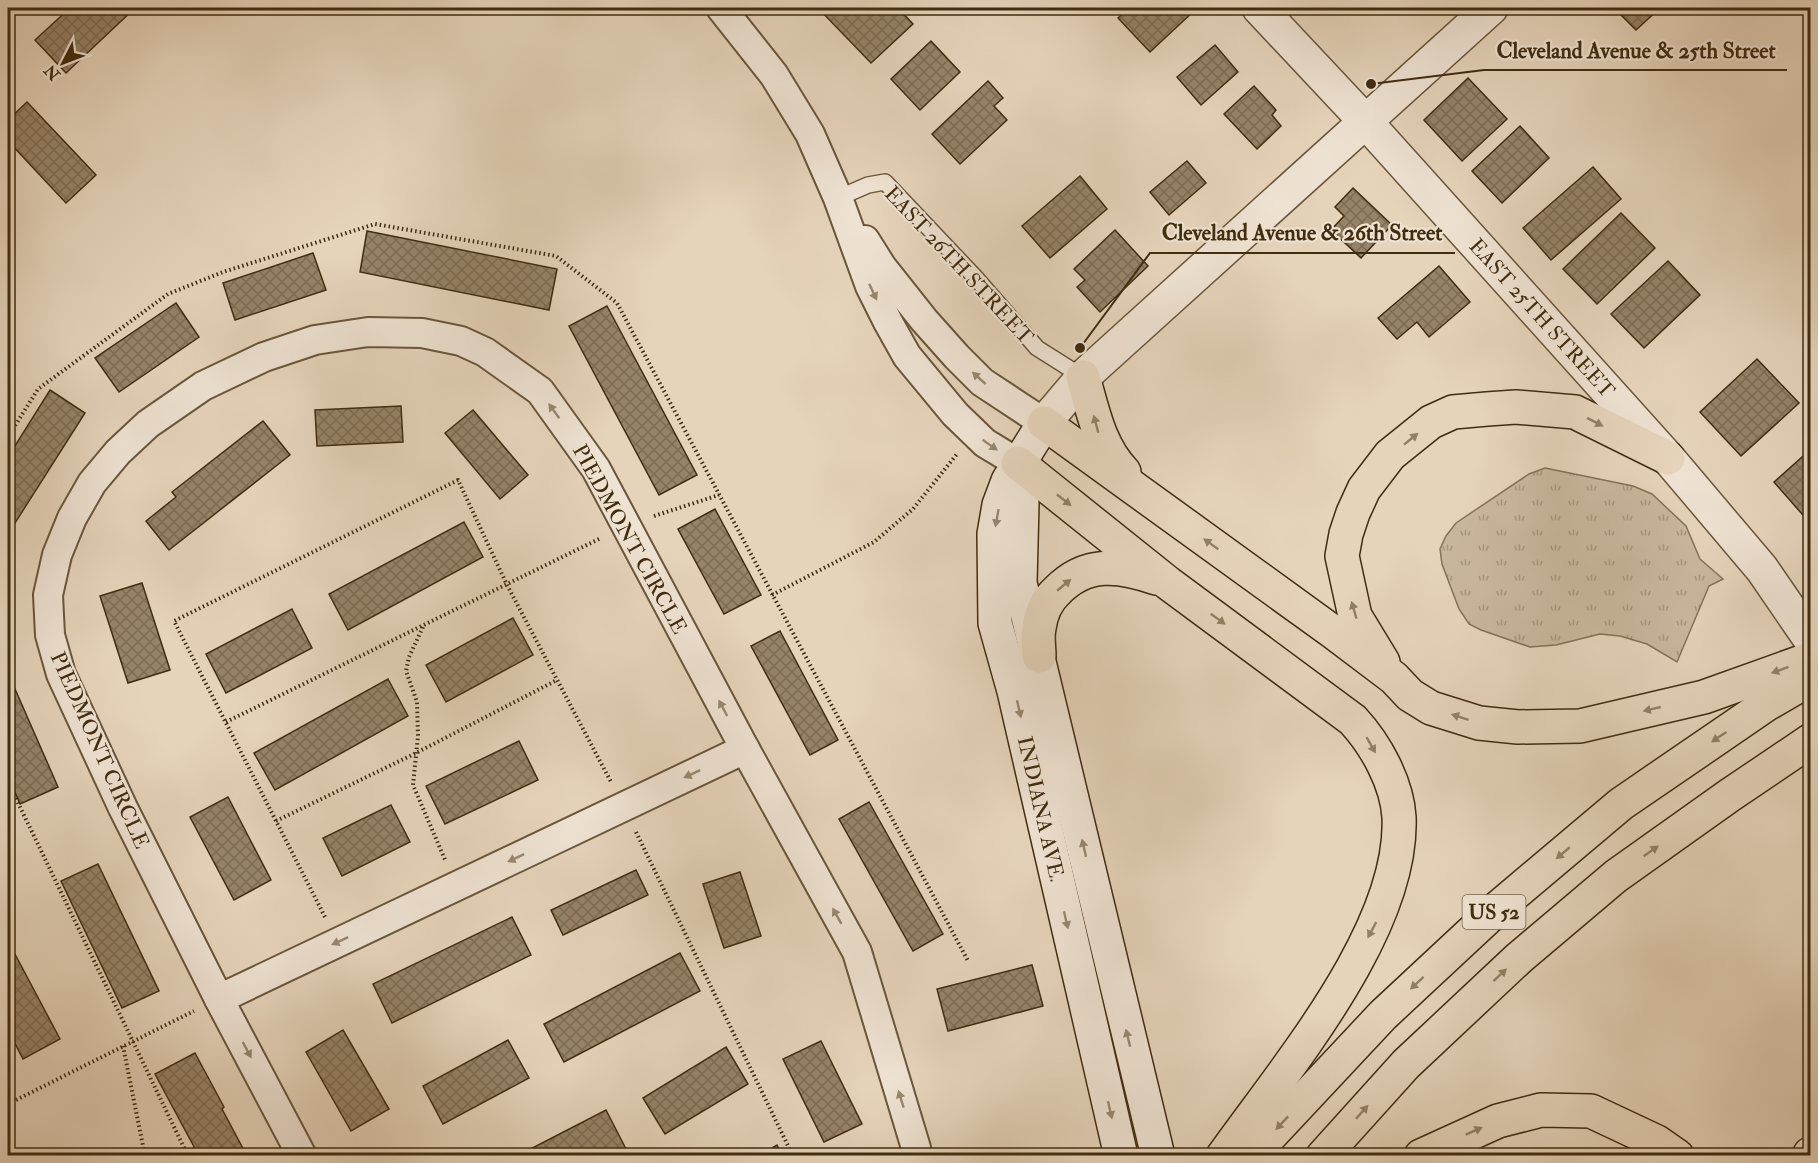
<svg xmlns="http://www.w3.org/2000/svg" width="1818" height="1163" font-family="'IM FELL Double Pica',serif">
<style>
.grass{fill:url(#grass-tufts);stroke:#847256;stroke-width:1.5}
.building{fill:url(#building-cross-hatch);stroke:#402c0f;stroke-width:1.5}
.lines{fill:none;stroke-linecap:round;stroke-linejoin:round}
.service-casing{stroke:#69563a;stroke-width:18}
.minor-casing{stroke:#69563a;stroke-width:32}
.tertiary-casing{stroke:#69563a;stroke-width:36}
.secondary-casing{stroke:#402c0f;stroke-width:36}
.motorway-casing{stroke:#402c0f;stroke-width:36}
.path{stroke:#402c0f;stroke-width:4;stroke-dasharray:1.5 3;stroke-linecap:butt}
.service{stroke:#eee2d2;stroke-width:15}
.minor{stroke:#eee2d2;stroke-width:28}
.tertiary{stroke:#eee2d2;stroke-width:33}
.secondary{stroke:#eee2d2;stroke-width:33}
.motorway{stroke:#e5d3ba;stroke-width:33}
.oneway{fill:#978770}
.oneway2{fill:#928064}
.labels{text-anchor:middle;stroke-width:4.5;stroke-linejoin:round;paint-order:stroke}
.shield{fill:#eee2d2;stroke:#74634a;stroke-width:1.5}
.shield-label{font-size:20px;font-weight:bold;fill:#402c0f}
.street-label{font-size:21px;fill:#402c0f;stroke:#eee2d2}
.leader{fill:none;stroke:#402c0f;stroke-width:2}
.callout-dot{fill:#402c0f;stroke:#eee2d2;stroke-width:2}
.callout-label{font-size:22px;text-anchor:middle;font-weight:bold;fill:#402c0f;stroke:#eee2d2;stroke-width:4.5;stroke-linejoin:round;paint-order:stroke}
</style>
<defs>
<pattern id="grass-tufts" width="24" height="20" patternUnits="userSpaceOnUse" patternTransform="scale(1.5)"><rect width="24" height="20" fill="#c9b79d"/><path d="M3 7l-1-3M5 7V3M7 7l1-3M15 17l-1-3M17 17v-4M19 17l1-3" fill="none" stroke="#a5957e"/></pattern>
<pattern id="building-cross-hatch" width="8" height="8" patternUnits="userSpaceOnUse" patternTransform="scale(1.5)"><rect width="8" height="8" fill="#968368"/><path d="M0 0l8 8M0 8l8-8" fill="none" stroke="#7c6b54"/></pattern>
</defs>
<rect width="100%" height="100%" fill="#e5d3ba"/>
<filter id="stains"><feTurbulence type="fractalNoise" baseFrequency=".00333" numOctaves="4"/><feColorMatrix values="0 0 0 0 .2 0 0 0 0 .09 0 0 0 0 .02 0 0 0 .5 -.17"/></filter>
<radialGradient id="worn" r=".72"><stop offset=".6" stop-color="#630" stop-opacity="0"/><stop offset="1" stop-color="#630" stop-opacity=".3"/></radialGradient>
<!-- grass -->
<polygon class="grass" points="1545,468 1633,486 1652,494 1686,526 1700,559 1723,579 1709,586 1677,662 1647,644 1620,636 1600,634 1556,645 1530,647 1481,630 1469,624 1459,609 1442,564 1440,549 1446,536 1456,523 1529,474"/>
<!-- building -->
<g class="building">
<polygon points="70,8 135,8 66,73 35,40"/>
<polygon points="818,8 898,8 913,24 871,63"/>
<polygon points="1129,8 1193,8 1195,10 1150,52 1118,18"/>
<polygon points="1614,8 1660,8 1636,30"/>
<polygon points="931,41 960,72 920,110 891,79"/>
<polygon points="1215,45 1238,72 1201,105 1177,77"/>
<polygon points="1468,78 1507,119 1462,161 1424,120"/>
<polygon points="988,81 1003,98 994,106 1007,120 960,164 932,134"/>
<polygon points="1254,86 1276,110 1272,115 1281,126 1257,149 1224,114"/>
<polygon points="27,102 96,175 66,203 8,141 8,120"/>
<polygon points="1520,126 1549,158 1502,203 1472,171"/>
<polygon points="1187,161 1206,183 1169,215 1150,192"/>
<polygon points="1593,167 1621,199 1551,260 1523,228"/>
<polygon points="1080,176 1107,209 1050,258 1022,226"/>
<polygon points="1353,188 1392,225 1361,258 1331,230 1344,216 1335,207"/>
<polygon points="1621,213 1655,248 1597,304 1563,269"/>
<polygon points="1115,230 1148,266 1100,312 1077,287 1085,280 1074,269"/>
<polygon points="367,231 557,269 549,310 360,272"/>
<polygon points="313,253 326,290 235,320 223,283"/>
<polygon points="1668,261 1700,295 1644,348 1611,314"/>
<polygon points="1439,266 1470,302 1429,337 1417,322 1397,339 1378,318"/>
<polygon points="176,303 199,337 119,392 95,358"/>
<polygon points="607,306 697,475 659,495 569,326"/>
<polygon points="1757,359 1799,403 1741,456 1700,412"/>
<polygon points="50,390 85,413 8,534 8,457"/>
<polygon points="401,406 403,442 317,446 315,410"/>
<polygon points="473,410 528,475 500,499 445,433"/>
<polygon points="263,421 290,455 169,550 146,521 176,497 172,492"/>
<polygon points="1810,450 1810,521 1809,522 1774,482"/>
<polygon points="715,509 761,595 724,614 678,529"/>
<polygon points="464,522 483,557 348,630 329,594"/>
<polygon points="142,583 170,670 128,683 100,596"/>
<polygon points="292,609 312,648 226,693 206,654"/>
<polygon points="513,618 533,655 446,702 426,665"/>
<polygon points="780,631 838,740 810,755 751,646"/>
<polygon points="8,673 58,787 20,804 8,776"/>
<polygon points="388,679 408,716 275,790 254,753"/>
<polygon points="519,741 538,780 445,824 426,786"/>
<polygon points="228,797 271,880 234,900 190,817"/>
<polygon points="869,802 943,934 913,951 839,819"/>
<polygon points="391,805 410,842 342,876 323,838"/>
<polygon points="98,864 159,991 122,1008 61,881"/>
<polygon points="636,870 648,895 563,935 551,910"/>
<polygon points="740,872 761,936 724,948 703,884"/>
<polygon points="512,917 531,955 392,1023 373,984"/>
<polygon points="8,941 60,1039 23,1059 8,1030"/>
<polygon points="680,953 700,991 564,1062 544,1024"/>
<polygon points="1032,965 1043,1006 948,1031 937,989"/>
<polygon points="343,1030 389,1109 351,1131 306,1052"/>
<polygon points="508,1040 529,1078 443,1124 423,1086"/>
<polygon points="821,1041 862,1124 824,1142 783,1059"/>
<polygon points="726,1047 748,1084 665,1134 643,1098"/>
<polygon points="195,1053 224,1107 222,1109 247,1156 199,1156 155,1074"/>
<polygon points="606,1110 626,1149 614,1156 517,1156"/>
<polygon points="777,1145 782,1156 758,1156"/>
</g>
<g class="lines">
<!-- service casing -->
<g class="service-casing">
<polyline id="service" points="838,198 868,185 885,182 975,277 1037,348 1083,377"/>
</g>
<!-- minor casing -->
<g class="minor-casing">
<g id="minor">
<polyline points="721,8 774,75 810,134 838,198 870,286 888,322 907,356 955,414 985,443 1018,463"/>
<polyline points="865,240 882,267 924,320 957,357 982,382 1044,423"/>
<polyline points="219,999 745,749"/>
<polyline points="302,1156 219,999 123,808 61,674 50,635 48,595 57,555 72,518 92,483 118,452 148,424 203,386 264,357 315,340 368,332 422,333 461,341 485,352 540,391 596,469 745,749 857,952 916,1148 914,1156"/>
</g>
</g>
<!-- tertiary casing -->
<g class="tertiary-casing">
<g id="tertiary">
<polyline points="1259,8 1365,121 1668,458 1762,569 1810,639"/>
<polyline points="1044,423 1083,377 1491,8"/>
</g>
</g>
<!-- secondary casing -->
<g class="secondary-casing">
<g id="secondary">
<polyline points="1044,423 1008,481 999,505 994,534 995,623 1014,691 1121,1156"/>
<polyline points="1018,468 1022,503 1020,583 1158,1156"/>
<polyline points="1809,1156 1810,1154"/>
</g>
</g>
<!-- motorway casing -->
<g class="motorway-casing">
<g id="motorway">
<path d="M1083,377C1093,411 1099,446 1124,472"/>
<polyline points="1044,423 1333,632 1394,678 1410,695 1431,708 1479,723 1518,727 1580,726 1704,697 1810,659"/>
<path d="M1018,463L1168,583L1353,720C1376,745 1397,783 1399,817C1404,930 1286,1067 1223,1156"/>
<path d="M1039,656C1039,647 1037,637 1039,628C1041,613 1046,601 1057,591C1086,561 1119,565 1156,578"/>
<polyline points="1383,662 1355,616 1342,556 1346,534 1353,513 1364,489 1390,455 1431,422 1453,412 1487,409 1516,407 1575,412 1668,458"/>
<polyline points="1251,1156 1383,1015 1500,906 1621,804 1767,704 1810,679"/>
<polyline points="1323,1156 1406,1064 1519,958 1616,876 1730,795 1810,741"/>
<polyline points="1421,1156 1498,1121 1541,1110 1591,1111 1657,1142 1677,1156"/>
</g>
</g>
<!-- path -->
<g class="path">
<polyline points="8,437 38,389 168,294 223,272 375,224 556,256 617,303 968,961"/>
<polyline points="654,516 719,495"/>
<polyline points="772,595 874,542 913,509 957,454"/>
<polyline points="423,627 409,657 406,671 417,702 418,736 413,785 446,862"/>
<polyline points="226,722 601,538"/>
<polyline points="8,782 188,1156"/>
<polyline points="276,821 416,753 557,680"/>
<polyline points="636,832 793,1156"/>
<polyline points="325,917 174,621 458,480 507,585 611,782"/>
<polyline points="123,1046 145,1156"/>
<polyline points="8,1104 194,1011"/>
</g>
<!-- service -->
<use href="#service" class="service"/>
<!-- minor -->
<use href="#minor" class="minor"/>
<!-- tertiary -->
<use href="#tertiary" class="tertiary"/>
<!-- secondary -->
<use href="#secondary" class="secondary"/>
<!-- motorway -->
<use href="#motorway" class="motorway"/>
</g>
<!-- one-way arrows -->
<defs><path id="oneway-solid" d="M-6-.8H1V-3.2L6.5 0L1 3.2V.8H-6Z" transform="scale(1.5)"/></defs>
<g class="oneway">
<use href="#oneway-solid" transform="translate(873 292) rotate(65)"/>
<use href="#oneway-solid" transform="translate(979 378) rotate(-138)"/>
<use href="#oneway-solid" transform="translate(554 411) rotate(-126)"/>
<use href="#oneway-solid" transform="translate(990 445) rotate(35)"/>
<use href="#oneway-solid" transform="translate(997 518) rotate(100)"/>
<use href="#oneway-solid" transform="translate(723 708) rotate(-118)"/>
<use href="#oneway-solid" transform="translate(1019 709) rotate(77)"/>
<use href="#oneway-solid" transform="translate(692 774) rotate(155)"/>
<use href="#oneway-solid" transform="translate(1084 848) rotate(-103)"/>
<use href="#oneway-solid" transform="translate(516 858) rotate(155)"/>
<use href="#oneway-solid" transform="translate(837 916) rotate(-119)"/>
<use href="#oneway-solid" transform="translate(1066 920) rotate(77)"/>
<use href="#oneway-solid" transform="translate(340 941) rotate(155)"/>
<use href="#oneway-solid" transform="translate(1128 1038) rotate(-104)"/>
<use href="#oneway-solid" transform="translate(247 1050) rotate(62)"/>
<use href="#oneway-solid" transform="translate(901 1099) rotate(-107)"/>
<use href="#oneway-solid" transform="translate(1110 1110) rotate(77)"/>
</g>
<g class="oneway2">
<use href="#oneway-solid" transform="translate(1595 422) rotate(27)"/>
<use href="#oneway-solid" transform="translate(1096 424) rotate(-105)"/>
<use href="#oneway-solid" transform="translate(1411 439) rotate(-39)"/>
<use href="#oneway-solid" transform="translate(1064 500) rotate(38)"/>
<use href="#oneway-solid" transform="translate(1211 544) rotate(-144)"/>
<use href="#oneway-solid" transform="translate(1064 585) rotate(-40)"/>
<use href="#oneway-solid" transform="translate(1354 610) rotate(-106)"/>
<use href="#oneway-solid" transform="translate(1218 619) rotate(36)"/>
<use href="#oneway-solid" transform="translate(1780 670) rotate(160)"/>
<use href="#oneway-solid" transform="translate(1652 709) rotate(167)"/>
<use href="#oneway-solid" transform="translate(1460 717) rotate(-162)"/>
<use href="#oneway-solid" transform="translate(1719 737) rotate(146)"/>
<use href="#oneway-solid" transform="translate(1371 745) rotate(60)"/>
<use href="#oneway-solid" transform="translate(1651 851) rotate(-35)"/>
<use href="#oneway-solid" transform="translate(1563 853) rotate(140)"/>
<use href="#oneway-solid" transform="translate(1372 930) rotate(118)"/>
<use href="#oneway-solid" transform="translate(1500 975) rotate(-43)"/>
<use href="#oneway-solid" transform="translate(1417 983) rotate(137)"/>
<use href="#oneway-solid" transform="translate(1362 1112) rotate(-48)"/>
<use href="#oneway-solid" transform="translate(1282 1123) rotate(133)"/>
<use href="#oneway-solid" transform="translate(1474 1131) rotate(-24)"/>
</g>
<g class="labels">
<!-- shield labels -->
<rect class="shield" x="1462.5" y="895" width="63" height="34" rx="4.5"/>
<g class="shield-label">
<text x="1494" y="919">US 52</text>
</g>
<!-- street labels -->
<g class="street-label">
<text transform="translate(959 265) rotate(47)" y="7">EAST 26TH STREET</text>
<text transform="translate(1542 318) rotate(48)" y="7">EAST 25TH STREET</text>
<text transform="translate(630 539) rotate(61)" y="7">PIEDMONT CIRCLE</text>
<text transform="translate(100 750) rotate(66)" y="7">PIEDMONT CIRCLE</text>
<text transform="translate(1041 809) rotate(77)" y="7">INDIANA AVE.</text>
</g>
</g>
<!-- callouts -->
<path class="leader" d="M1371 84L1484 70H1787M1080 348L1150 253H1455"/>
<g class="callout-dot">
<circle cx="1371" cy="84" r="6"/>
<circle cx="1080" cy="348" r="6"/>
</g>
<g class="callout-label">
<text x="1636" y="58">Cleveland Avenue &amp; 25th Street</text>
<text x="1302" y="240">Cleveland Avenue &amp; 26th Street</text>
</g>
<!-- margin -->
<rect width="1818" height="1163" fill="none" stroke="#e5d3ba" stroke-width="30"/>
<rect x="9" y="9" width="1800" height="1145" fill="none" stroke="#402c0f" stroke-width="3"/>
<rect x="15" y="15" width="1788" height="1133" fill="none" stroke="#402c0f" stroke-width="1.5"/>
<!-- north arrow -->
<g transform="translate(63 63) rotate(228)" stroke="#eee2d2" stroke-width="4.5" paint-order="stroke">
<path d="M0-4.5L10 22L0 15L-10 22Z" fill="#402c0f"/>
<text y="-9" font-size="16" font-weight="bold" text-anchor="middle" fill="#402c0f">N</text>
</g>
<rect width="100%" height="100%" filter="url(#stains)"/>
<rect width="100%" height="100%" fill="url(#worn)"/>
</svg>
